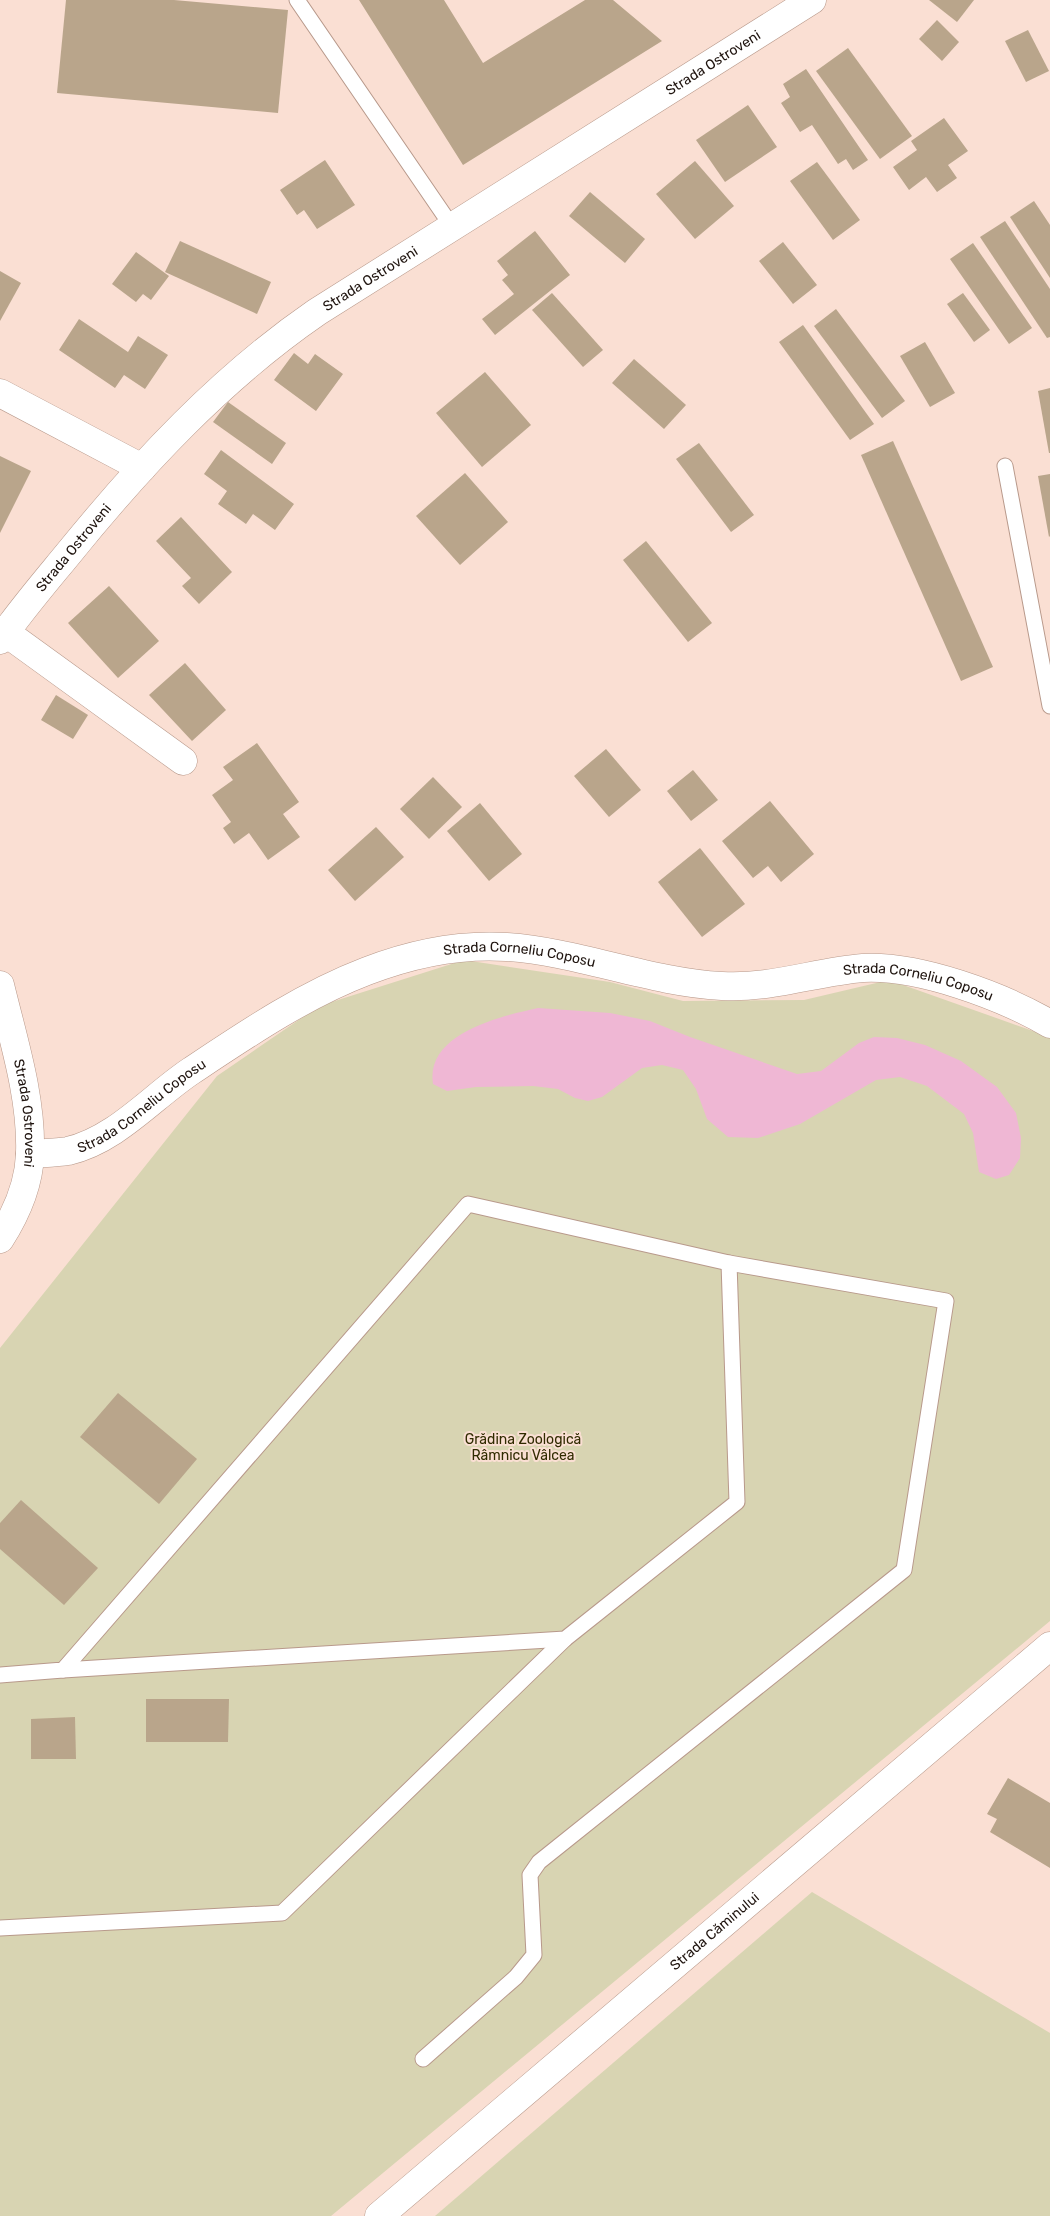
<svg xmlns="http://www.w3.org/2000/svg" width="1050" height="2216" font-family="Rubik,sans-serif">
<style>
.green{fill:#d8d4b2}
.water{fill:#efb7d4}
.building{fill:#b9a58b}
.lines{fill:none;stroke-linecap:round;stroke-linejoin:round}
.service-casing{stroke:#b8998b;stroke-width:17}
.minor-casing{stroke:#b8998b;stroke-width:29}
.tertiary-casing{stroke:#b8998b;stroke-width:29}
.service{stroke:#fff;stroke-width:15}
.minor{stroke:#fff;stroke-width:28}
.tertiary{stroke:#fff;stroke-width:28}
.labels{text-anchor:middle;stroke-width:4;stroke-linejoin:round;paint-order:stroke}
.street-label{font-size:14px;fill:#1f140f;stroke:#fadfd3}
.park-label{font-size:14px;fill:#302b00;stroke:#fadfd3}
</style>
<rect width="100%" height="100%" fill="#fadfd3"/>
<!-- green -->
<g class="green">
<polygon points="464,960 610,982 683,1001 804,1000 889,980 1050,1037 1050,1621 331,2216 0,2216 0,1348 217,1076 319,1006"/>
<polygon points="812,1892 1050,2033 1050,2216 435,2216"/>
</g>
<!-- water -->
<path class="water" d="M538,1008L610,1013L650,1021L690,1037L797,1074L821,1071L859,1043L874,1037L897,1038L925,1045L961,1061L997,1087L1016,1113L1021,1138L1020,1158L1009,1175L996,1179L979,1172L973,1133L964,1114L927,1086L900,1077L876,1080L800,1124L758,1138L728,1137L707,1119L696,1089L683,1070L662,1065L642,1068L602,1097L588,1101L575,1098L558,1089L533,1086L476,1087L447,1091L433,1084C425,1033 502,1016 538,1008Z"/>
<!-- building -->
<g class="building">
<polygon points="66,0 174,0 288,10 278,113 57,93"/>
<polygon points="359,0 444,0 483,63 585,0 613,0 662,41 463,165"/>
<polygon points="929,0 974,0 957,22"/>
<polygon points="937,20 959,42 942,61 919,39"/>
<polygon points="1028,30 1049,71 1026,82 1005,41"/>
<polygon points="848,48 912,136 880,159 816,71"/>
<polygon points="806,69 868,160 853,170 846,159 838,164 812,125 800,132 781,103 790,97 783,84"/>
<polygon points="748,105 777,147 725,182 696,140"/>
<polygon points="944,118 968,151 948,165 957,178 937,192 926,177 909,190 893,167 917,150 911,141"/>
<polygon points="325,160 355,205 317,229 304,210 297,215 280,190"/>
<polygon points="695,161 734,206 695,239 656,194"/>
<polygon points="817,162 860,220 833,240 790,181"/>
<polygon points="590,192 645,239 625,263 569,216"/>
<polygon points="1034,201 1050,225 1050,278 1010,217"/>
<polygon points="1005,221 1050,289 1050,337 1047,338 980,237"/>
<polygon points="535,231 570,275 495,335 482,319 514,294 502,280 508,275 497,261"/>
<polygon points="180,241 271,282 257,314 165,272"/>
<polygon points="783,242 817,285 793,304 759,261"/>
<polygon points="973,243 1032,328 1009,344 950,259"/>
<polygon points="136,252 169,276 151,300 143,294 136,302 112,284"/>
<polygon points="0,271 21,283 0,321"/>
<polygon points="552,293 603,350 583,367 532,310"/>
<polygon points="963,293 990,330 974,342 947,304"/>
<polygon points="836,309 905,401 882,418 814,326"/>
<polygon points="79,319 128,352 138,336 168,355 145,389 124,375 115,388 59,350"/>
<polygon points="803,325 874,424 850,440 779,342"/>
<polygon points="925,342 955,393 930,407 900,356"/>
<polygon points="294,353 308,364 315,354 343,374 316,411 274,380"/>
<polygon points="634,359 686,405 664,429 612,383"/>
<polygon points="485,372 531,425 482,467 436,413"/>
<polygon points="1050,388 1050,453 1049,453 1038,391"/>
<polygon points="228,402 286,443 272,464 213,422"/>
<polygon points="893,441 993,667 961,681 861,455"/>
<polygon points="699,443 754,515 731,532 676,459"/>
<polygon points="221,450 294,504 275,530 253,514 246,524 218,504 227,491 204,474"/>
<polygon points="0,456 31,471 0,533"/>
<polygon points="465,473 508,522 460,565 416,516"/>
<polygon points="1050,474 1050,536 1049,537 1038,476"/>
<polygon points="181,517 232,572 199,604 182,586 191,578 156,541"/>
<polygon points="646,541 712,623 688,642 623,560"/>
<polygon points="109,586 159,641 118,678 68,623"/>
<polygon points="185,663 226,710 192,741 149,695"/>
<polygon points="56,695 88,715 73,739 41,720"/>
<polygon points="257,743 299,802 283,814 300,837 268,860 249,833 234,844 223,828 231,822 212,795 233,780 223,767"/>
<polygon points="606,749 641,790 609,817 574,776"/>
<polygon points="693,770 718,800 691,821 667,791"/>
<polygon points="433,777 462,807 429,839 400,809"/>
<polygon points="770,801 814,854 781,882 768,866 753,878 722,841"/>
<polygon points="480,803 522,854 489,881 447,831"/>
<polygon points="376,827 404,857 355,901 328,870"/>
<polygon points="700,848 745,904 702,937 658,882"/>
<polygon points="118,1393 197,1459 159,1504 80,1437"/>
<polygon points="21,1500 98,1568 64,1605 0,1549 0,1523"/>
<polygon points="146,1699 229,1699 228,1742 146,1742"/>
<polygon points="75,1717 76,1759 31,1759 31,1719"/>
<polygon points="1008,1778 1050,1803 1050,1868 990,1832 997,1819 987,1814"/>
</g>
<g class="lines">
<!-- service casing -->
<g class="service-casing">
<g id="service">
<polyline points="297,0 453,228"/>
<polyline points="1005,466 1050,706"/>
<polyline points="63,1670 565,1639 737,1502 729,1263"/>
<polyline points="0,1675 63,1670 468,1204 729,1263 946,1301 904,1570 539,1862 530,1875 534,1955 516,1977 423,2059"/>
<polyline points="0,1928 282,1913 565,1639"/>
</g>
</g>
<!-- minor casing -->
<g class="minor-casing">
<g id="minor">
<polyline points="0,393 142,468"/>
<polyline points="5,632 183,761"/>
<path id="s1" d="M30,1154C43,1153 56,1153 68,1151C116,1140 152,1097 191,1071C248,1033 304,995 367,971C411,954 460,944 507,947C579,952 649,982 722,986C770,989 815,972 863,968C919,965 1002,996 1050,1024"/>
<path id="s2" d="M379,2216L1050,1646"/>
</g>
</g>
<!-- tertiary casing -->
<g class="tertiary-casing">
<g id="tertiary">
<path id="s3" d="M0,640C21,610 45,582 68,554C141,464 221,378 317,312L812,0"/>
<path id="s4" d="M0,985C13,1039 32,1097 30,1154C29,1184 16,1214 0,1239"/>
</g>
</g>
<!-- service -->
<use href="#service" class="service"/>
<!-- minor -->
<use href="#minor" class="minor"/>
<!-- tertiary -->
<use href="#tertiary" class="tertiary"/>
</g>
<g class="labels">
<!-- street labels -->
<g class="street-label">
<text dy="5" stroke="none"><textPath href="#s3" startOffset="926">Strada Ostroveni</textPath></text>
<text dy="5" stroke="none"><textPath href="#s3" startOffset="521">Strada Ostroveni</textPath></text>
<text dy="5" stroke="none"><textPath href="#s3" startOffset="118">Strada Ostroveni</textPath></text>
<text dy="5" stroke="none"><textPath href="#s1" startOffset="545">Strada Corneliu Coposu</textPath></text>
<text dy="5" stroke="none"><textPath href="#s1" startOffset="950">Strada Corneliu Coposu</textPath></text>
<text dy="5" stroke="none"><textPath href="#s1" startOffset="125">Strada Corneliu Coposu</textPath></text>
<text dy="5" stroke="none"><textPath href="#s4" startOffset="131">Strada Ostroveni</textPath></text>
<text dy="5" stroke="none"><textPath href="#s2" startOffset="440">Strada Căminului</textPath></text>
</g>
<!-- park labels -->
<g class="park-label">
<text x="523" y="1444">Grădina Zoologică<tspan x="523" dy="16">Râmnicu Vâlcea</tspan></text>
</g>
</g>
</svg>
